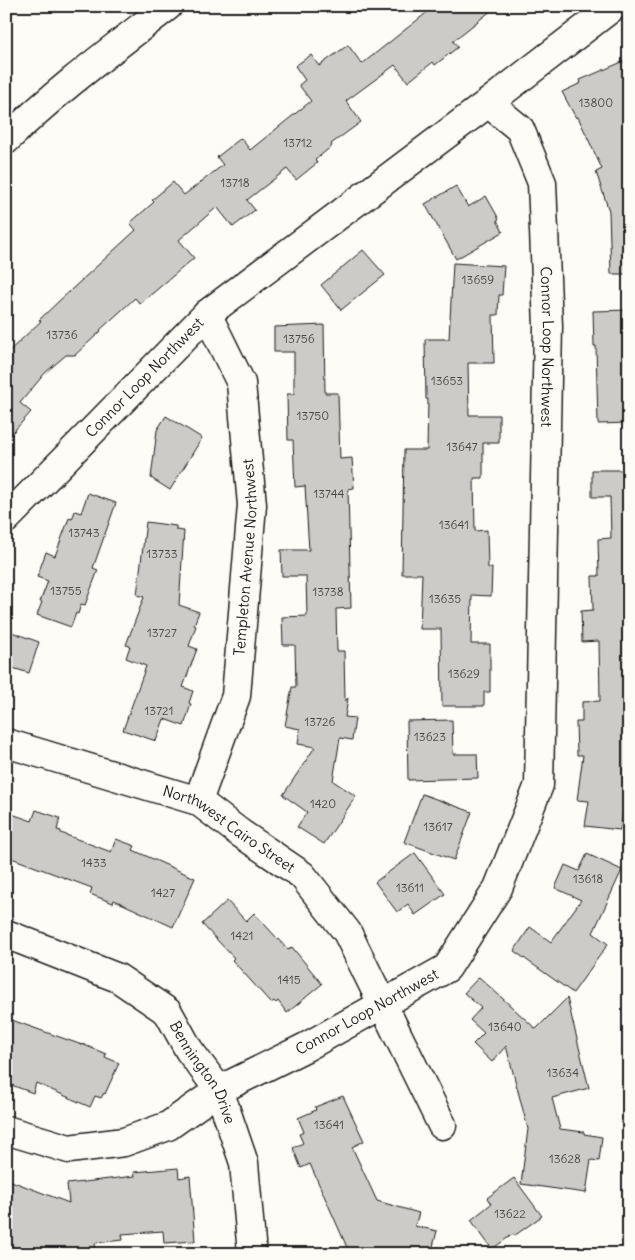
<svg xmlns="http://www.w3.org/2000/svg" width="635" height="1260" font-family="Delius,sans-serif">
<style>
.building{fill:#cccbc8;stroke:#1c1c1c}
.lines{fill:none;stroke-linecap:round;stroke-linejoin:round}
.minor-casing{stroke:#1c1c1c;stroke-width:31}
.major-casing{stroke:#1c1c1c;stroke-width:31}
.minor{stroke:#fdfcf7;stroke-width:28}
.major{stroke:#fdfcf7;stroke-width:28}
.labels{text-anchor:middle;stroke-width:4;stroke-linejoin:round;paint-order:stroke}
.number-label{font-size:12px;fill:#484847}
.street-label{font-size:15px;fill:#1c1c1c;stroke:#fdfcf7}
</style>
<rect width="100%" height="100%" fill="#fdfcf7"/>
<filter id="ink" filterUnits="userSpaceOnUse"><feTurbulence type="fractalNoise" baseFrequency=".02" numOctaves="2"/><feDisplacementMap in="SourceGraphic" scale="10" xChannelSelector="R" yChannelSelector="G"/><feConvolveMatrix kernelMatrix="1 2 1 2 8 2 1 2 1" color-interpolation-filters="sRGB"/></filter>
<g filter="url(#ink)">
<!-- building -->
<g class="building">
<polygon points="435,6 497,6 453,41 458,47 435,65 433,62 408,82 395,65 346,101 361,122 331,144 332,146 315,160 317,163 296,180 287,169 247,200 255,210 233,227 217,207 179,240 194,258 140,304 135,298 100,330 101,331 75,355 66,355 45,373 20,403 31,412 6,440 6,354 41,321 39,320 59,301 136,230 130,223 154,202 152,200 173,182 184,195 223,165 217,157 241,138 250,150 311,101 299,85 305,80 295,66 311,55 319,66 348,45 362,64"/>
<polygon points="629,59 629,274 611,274 609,211 596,172 602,169 578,117 576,118 562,92 581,83 580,80"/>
<polygon points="456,186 468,207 486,196 499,219 497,220 503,232 456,259 425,204"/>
<polygon points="363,250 385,275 341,310 321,285"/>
<polygon points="453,263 504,266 502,295 499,295 498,315 493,315 494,363 468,363 469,415 499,415 499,443 483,443 483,478 474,478 475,531 487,530 488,568 492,568 491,596 472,595 471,644 490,644 490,692 484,692 484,706 442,706 441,629 420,629 422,574 402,574 404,450 427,450 428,399 426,399 425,339 449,339"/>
<polygon points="629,310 629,423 598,424 596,346 594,346 593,311"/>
<polygon points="324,325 325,393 338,393 340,459 352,458 354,488 348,489 351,608 336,609 337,651 344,651 345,701 348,698 345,717 355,718 352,740 340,738 333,781 356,796 324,844 297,827 307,812 283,795 315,747 298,744 300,729 285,726 292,687 296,687 295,645 283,645 282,617 307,616 306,576 282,576 281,550 309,550 305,486 295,487 293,440 288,440 287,394 294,394 294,352 274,352 274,327"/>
<polygon points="166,416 202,438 170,490 151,478 157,430"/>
<polygon points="592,470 629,470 629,772 620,830 585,826 589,801 577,800 583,755 577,755 576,722 582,722 582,702 600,701 599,641 582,642 581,611 593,610 592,576 599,576 598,539 611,538 610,497 592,497"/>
<polygon points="88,493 116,503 93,568 98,570 85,605 81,604 78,614 76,613 71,627 37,615 42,602 40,602 48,581 37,577 46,552 55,556 69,518 72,519 75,511 81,513"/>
<polygon points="146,522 176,526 176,530 184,531 179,605 199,612 194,625 196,626 189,646 197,649 183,687 193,691 189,703 191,704 184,726 164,719 156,741 123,730 146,666 126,658 130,646 126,645 144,597 137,595"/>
<polygon points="6,630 39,642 29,673 6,666"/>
<polygon points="452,720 453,754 477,754 478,778 408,780 407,721"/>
<polygon points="422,794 472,812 454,860 404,842"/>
<polygon points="36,810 60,818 57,830 61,831 61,833 111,852 116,839 135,846 133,850 195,878 173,927 114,900 113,903 90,894 92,888 6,856 6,812 32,821"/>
<polygon points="415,853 445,894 415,915 408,904 397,912 375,882"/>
<polygon points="587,854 622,870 593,933 608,944 573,993 514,951 530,927 551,942 581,900 555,888 565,865 579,871"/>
<polygon points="227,901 246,921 254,913 288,950 292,947 322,984 287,1013 278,1001 276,1003 274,1001 271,1003 232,960 234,958 202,924"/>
<polygon points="479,977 536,1029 567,998 589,1088 552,1098 560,1129 584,1132 584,1134 602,1137 599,1161 591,1160 586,1193 521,1184 528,1129 506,1046 492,1062 473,1044 484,1033 470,1020 481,1008 464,993"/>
<polygon points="6,1018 82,1045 82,1044 106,1054 105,1057 119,1063 105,1094 104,1093 101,1098 95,1096 90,1107 36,1083 33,1093 6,1083"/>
<polygon points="343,1096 364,1141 352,1147 377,1201 419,1213 415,1226 437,1231 431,1254 350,1254 310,1164 301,1168 293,1148 303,1143 299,1134 304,1132 298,1118 316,1110 315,1107"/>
<polygon points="178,1168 179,1178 190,1176 195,1241 164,1243 163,1231 122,1234 123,1240 95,1243 96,1254 33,1254 6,1244 6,1179 69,1203 67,1184 135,1176 134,1172"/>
<polygon points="514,1178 542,1216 514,1236 513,1234 492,1249 471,1220 491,1204 487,1198"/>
</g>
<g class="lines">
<!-- minor casing -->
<g class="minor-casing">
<g id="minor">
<polyline points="488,103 614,6"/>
<path id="s1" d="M6,519L207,314L488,103L520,129L542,183L548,326L539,785L498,888L447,968L306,1047L219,1090L168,1126L124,1142L69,1149L6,1130"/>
<path id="s2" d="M6,743L198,801L240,833L302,875L347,932L442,1125"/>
<path id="s3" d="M198,801L236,696L252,505L241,383L207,314"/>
<path id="s4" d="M6,934L118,978L168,1012L189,1050L219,1090L244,1163L252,1254"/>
</g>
</g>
<!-- major casing -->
<g class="major-casing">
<path id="major" d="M6,140C56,91 113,49 168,6"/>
</g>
<!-- minor -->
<use href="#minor" class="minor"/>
<!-- major -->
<use href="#major" class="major"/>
</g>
</g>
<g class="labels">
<!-- number labels -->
<g class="number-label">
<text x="596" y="107">13800</text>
<text x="298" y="147">13712</text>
<text x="235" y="187">13718</text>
<text x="478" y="284">13659</text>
<text x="62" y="339">13736</text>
<text x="299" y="343">13756</text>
<text x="447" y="385">13653</text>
<text x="313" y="420">13750</text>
<text x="462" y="451">13647</text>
<text x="329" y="498">13744</text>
<text x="454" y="529">13641</text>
<text x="84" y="537">13743</text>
<text x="162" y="558">13733</text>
<text x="66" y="595">13755</text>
<text x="328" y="596">13738</text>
<text x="445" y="603">13635</text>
<text x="162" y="637">13727</text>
<text x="464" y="678">13629</text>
<text x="159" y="715">13721</text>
<text x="320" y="726">13726</text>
<text x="430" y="741">13623</text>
<text x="323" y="808">1420</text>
<text x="438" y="831">13617</text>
<text x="94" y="867">1433</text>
<text x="588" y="883">13618</text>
<text x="410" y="892">13611</text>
<text x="163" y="897">1427</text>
<text x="242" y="940">1421</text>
<text x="289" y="984">1415</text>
<text x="505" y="1031">13640</text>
<text x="563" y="1077">13634</text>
<text x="329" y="1129">13641</text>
<text x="565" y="1163">13628</text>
<text x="510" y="1218">13622</text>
</g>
<!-- street labels -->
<g class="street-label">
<text dy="5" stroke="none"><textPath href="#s1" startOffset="902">Connor Loop Northwest</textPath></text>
<text dy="5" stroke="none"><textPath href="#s1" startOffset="198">Connor Loop Northwest</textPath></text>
<text dy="5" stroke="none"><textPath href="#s3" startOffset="251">Templeton Avenue Northwest</textPath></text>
<text dy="5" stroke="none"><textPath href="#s2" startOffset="241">Northwest Cairo Street</textPath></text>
<text transform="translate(367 1012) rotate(-29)" y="5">Connor Loop Northwest</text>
<text dy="5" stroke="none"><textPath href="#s4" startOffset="251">Bennington Drive</textPath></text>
</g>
</g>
<!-- margin -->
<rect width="635" height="1260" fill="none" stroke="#fdfcf7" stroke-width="25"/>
<rect x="12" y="12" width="610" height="1235" fill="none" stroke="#1c1c1c" stroke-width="2" filter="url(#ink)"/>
</svg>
